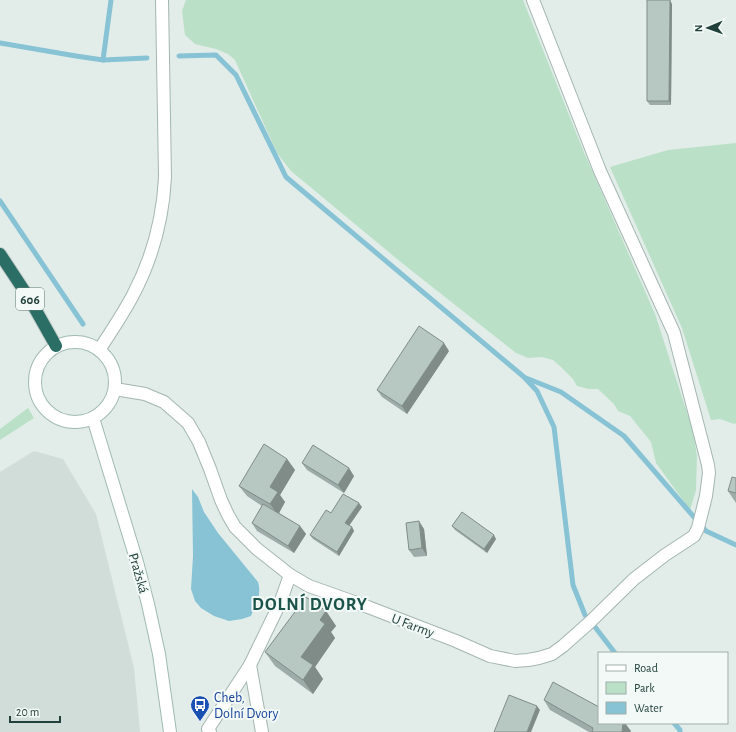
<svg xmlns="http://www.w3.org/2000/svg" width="736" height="732" font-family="'Alegreya Sans',sans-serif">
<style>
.built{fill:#d0ddd8}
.green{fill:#bae0c7}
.water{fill:#87c3d5}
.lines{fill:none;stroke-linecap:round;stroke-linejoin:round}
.stream{stroke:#87c3d5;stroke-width:5}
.minor-casing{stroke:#a4b6b1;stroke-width:14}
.tertiary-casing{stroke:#a4b6b1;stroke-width:14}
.secondary-casing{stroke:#a0bab3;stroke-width:14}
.motorway-casing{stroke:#c1cac8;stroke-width:14}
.minor{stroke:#fff;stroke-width:12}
.tertiary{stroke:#fff;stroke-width:12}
.secondary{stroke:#fff;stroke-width:12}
.motorway{stroke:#2b6e66;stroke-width:12}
.wall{fill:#9daca8}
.shaded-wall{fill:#808c88}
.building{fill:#b7c8c3;stroke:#808c88}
.labels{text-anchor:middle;stroke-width:4;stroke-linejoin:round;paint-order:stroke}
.shield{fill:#f3f9f7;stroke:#607873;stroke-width:1}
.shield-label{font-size:13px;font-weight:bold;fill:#21403a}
.street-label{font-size:14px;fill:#21403a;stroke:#f3f9f7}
.transit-label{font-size:14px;fill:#164399;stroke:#f3f9f7;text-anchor:start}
.district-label{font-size:18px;font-weight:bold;letter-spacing:1px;fill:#1b534a;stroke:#f3f9f7}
</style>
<rect width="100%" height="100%" fill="#e2ede9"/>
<!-- built -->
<polygon class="built" points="34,451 63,459 96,514 134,668 140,732 0,732 0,472"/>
<!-- green -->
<g class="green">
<polygon points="186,0 523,0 583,150 655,314 693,431 697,456 696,490 690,510 656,463 651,442 630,416 618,411 614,404 598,389 589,389 577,386 573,379 561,367 553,360 542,357 528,358 516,353 402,263 291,171 277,153 235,60 228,54 216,49 195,44 185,35 182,11"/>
<polygon points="736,143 736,423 734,424 720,419 711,420 682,328 610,167 668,150"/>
<polygon points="28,408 34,418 0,440 0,429"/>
</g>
<!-- water -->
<path class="water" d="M192,489L198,497L204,512L218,533L258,582C262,596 256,603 251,616L242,619L229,621L214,616L201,608L195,601L191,589L193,556Z"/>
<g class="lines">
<!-- stream -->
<g class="stream">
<polyline points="0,43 76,56 103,60 147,58"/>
<polyline points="179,56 216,55 236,75 286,177 524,377 537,391 554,427 573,585 585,615"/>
<polyline points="103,60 111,0"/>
<polyline points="0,201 83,324"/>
<polyline points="526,378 561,392 624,436 706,531 736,545"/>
<polyline points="595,627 615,653"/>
<polyline points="674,723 680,730 680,732"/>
</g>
<!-- minor casing -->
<g class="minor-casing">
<g id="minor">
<polyline points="115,389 145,394 164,402 188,423 199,442 210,469 221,500 228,515 235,527 257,549 290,575 309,586 368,607 456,641 490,656 515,661 528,660 539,658 552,654 563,646 590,622 634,579 665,555 694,536 698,528 706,496 709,473 708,465 674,333 600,171 533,0"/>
<polyline points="250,665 262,732"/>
<polyline points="210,732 208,729 250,665 280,603 290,575"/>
</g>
</g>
<!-- tertiary casing -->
<g class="tertiary-casing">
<path id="tertiary" d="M99,350C111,332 123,314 133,295C153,257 163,220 165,177L162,0"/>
</g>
<!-- secondary casing -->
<g class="secondary-casing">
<g id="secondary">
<circle cx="75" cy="382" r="40"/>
<polyline points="93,418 137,562 148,604 159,654 170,732"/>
</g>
</g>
<!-- motorway casing -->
<g class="motorway-casing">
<polyline id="motorway" points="0,254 29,298 56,346"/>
</g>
<!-- minor -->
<use href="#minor" class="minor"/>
<!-- tertiary -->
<use href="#tertiary" class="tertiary"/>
<!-- secondary -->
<use href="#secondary" class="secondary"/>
<!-- motorway -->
<use href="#motorway" class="motorway"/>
</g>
<!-- wall -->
<g class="wall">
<polygon points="672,4 671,105 650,105 647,101"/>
<polygon points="449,351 407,414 382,397 377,390"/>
<polygon points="287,459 295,470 280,495 285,502 279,513 300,526 306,534 294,553 257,531 252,523 262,506 247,496 239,486"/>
<polygon points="302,463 354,476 344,493 307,470"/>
<polygon points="736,478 736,503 728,491"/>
<polygon points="362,507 349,526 352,527 354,531 339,556 313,539 310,535 331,513"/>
<polygon points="452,526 496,539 487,553 455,530"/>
<polygon points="424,529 427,556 414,557 409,550"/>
<polygon points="326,611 336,626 331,632 335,638 315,667 323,679 313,694 275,666 265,652"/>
<polygon points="544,700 631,731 630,732 589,732 550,710"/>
</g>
<!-- shaded-wall -->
<g class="shaded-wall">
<polygon points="670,0 672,4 671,105 669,101"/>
<polygon points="444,343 449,351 407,414 402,406"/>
<polygon points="287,459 295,470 280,495 285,502 278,515 270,504 270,487"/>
<polygon points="349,468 354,476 344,493 338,485"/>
<polygon points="359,503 362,507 348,527 345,523"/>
<polygon points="419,521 424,529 427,556 422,548"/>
<polygon points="300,526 306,534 294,553 288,546"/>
<polygon points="352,527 354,531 339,556 337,552"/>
<polygon points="494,535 496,539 487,553 484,549"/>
<polygon points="326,611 336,626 331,632 335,638 315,667 323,679 313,694 303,680 301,657 320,620"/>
<polygon points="537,706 540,710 531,732 527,732"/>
<polygon points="623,723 625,723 631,731 630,732 622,732"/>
</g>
<!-- building -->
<g class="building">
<polygon points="647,0 670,0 669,101 647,101"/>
<polygon points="419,326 444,343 402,406 377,390"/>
<polygon points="264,444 287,459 270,487 278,492 270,504 239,486"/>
<polygon points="313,445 349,468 338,485 302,463"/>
<polygon points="732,477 736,478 736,493 728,491"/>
<polygon points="343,494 359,503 345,523 352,527 337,552 310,535 326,510 331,513"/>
<polygon points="263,504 300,526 288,546 252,523"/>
<polygon points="462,512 494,535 484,549 452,526"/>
<polygon points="419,521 422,548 409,550 406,523"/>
<polygon points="306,597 326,611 320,620 325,624 301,657 313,665 303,680 265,652"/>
<polygon points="553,682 599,707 599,723 623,723 622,732 592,732 593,728 544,700"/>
<polygon points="509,695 537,706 527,732 494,732"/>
</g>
<!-- icons -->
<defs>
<g id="bus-pin" transform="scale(1)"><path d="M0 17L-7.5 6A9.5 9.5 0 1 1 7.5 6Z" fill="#1a4fb4" stroke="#f3f9f7"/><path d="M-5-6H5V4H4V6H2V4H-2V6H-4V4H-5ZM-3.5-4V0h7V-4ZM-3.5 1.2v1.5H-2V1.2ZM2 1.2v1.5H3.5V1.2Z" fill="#fff"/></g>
</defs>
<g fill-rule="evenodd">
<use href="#bus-pin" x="200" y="705"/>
</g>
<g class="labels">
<!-- shield labels -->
<rect class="shield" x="16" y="288" width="28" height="22" rx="3"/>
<g class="shield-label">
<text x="30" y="304">606</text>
</g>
<!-- street labels -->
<g class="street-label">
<text transform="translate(139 573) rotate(74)" y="5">Pražská</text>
<text transform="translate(413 625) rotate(21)" y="5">U Farmy</text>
</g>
<!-- transit labels -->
<g class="transit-label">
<text x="214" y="702">Cheb,<tspan x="214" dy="16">Dolní Dvory</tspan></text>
</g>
<!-- district labels -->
<g class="district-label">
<text x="310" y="610">DOLNÍ DVORY</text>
</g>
</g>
<!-- legend -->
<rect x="598" y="652" width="130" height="72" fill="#f3f9f7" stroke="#9fafab"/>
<rect x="606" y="665" width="20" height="6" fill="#ffffff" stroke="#9fafab"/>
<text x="634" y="672" font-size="12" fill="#21403a">Road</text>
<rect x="606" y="682" width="20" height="12" fill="#bae0c7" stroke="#9fafab"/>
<text x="634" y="692" font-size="12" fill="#21403a">Park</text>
<rect x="606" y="702" width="20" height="12" fill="#87c3d5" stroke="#9fafab"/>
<text x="634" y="712" font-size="12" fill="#21403a">Water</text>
<!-- north arrow -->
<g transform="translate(708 28) rotate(268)" stroke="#f3f9f7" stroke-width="3" paint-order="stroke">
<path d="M0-3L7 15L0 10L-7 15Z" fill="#21403a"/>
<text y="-6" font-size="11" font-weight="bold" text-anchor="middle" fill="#21403a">N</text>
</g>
<!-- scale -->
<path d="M10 716v6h50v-6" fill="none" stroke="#21403a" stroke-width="2"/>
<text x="16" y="716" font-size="12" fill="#21403a" stroke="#f3f9f7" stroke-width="3" paint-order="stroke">20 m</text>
</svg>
